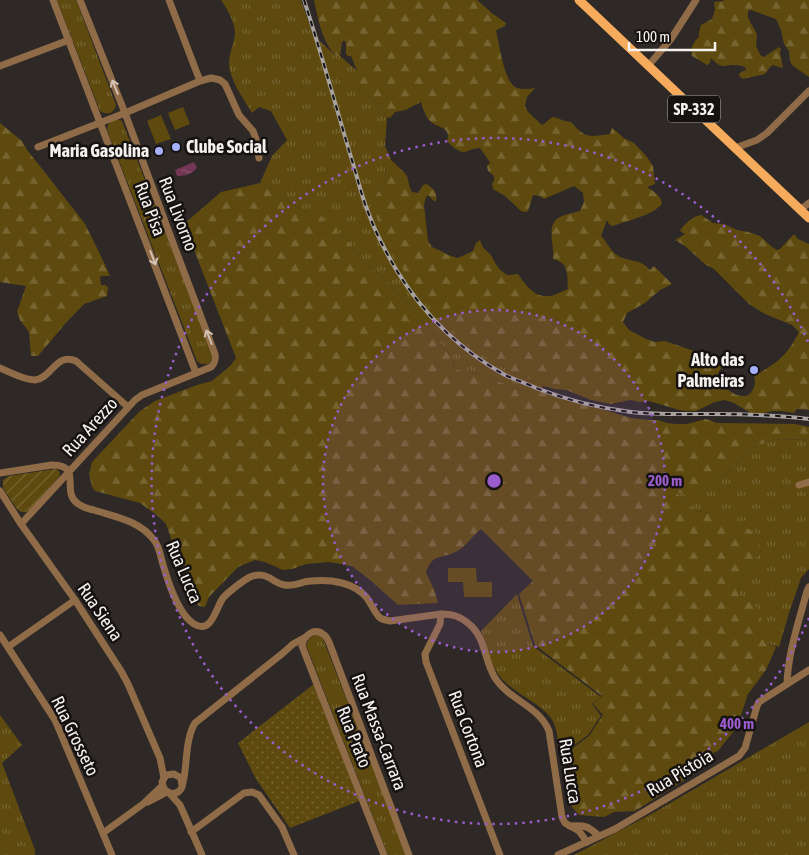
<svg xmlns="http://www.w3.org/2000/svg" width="809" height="855" font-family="'Asap Condensed',sans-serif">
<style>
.grass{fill:url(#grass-tufts)}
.forest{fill:url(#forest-firs)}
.park{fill:url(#park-dots)}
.garden{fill:url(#garden-furrows)}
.pitch{fill:#5e4a0e}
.water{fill:url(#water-ripples)}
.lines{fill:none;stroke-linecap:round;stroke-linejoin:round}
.minor{stroke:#8f6b47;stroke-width:7}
.major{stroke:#f6aa5b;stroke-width:9}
.rail-casing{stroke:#a7a2a0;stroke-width:4}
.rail{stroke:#151211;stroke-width:2;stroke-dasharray:5.5;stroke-linecap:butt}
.oneway{stroke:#d1c2b4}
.ring{fill:none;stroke:#9a5dcb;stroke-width:2.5;stroke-dasharray:2.5 5}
.poi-dot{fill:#a6b1fc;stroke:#151211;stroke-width:2}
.labels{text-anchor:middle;stroke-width:5;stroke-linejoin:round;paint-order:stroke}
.shield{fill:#151211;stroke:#b2aeac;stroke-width:1}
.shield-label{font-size:16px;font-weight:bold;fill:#f5f1ef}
.poi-label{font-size:18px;font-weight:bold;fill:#f5f1ef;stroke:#151211;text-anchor:end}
.street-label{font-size:18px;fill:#f5f1ef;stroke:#151211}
.centre{fill:#9a5dcb;stroke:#151211;stroke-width:2.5}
.ring-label{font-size:15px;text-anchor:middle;font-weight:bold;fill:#9a5dcb;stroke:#151211;stroke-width:5;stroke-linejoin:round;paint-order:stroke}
</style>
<defs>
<pattern id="grass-tufts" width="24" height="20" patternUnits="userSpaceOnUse" patternTransform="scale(1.25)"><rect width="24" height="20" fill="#5e4a0e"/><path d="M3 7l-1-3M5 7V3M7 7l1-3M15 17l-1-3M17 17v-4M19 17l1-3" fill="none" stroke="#766531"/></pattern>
<pattern id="forest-firs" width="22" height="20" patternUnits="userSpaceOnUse" patternTransform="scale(1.25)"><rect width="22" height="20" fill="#5e4a0e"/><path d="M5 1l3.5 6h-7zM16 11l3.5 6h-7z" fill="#766531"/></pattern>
<pattern id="park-dots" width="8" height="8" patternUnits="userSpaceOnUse" patternTransform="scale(1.25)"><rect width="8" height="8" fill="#5e4a0e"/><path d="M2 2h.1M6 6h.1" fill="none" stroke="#766531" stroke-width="1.8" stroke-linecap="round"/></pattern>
<pattern id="garden-furrows" width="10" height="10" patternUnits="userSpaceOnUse" patternTransform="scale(1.25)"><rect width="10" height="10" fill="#5e4a0e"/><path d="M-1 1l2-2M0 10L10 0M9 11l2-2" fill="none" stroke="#766531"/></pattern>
<pattern id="water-ripples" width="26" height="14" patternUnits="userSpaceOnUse" patternTransform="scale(1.25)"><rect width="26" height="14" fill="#733654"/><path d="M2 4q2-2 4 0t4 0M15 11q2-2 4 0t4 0" fill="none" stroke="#88546d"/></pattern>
</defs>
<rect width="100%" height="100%" fill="#2e2926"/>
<!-- grass -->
<g class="grass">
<path d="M57,0H76L116,105C114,113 108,116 100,111Z"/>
<path d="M221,0H301L313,35L334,54L337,56H340L357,71L361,87L378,105L387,117L385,146L381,152V154L385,166L386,173L384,183L373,200L441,320L475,350L510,371L526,377L543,386L540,391H524L468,370L466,373L460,370H454L453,358L414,311L382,276L376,272L361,259L348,240L338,234L337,229L326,225L321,213H307L260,183L272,156L287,140L271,111L259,107L252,113C244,100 234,86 230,71C226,57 235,44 235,32C234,20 227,9 221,0Z"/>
<path d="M117,119L122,121L213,355L211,361L208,364H201L197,361L107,130C108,122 110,121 117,119Z"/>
<polygon points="809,439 809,569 801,578 789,613 779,647 765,643 760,628 761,618 753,603 738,595 742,577 761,550 710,513 696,511 679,495 677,491 687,495 699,495 703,493 715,481 730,471 747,451 756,446 773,440"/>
<path d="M517,594L533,646L601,697L592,704L601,716L588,735L560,756C558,744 558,728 551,718C541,704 515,693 503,680C492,669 486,646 481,631Z"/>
<polygon points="315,635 319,635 323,639 407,855 388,855 306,645 309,639"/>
<polygon points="0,715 22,745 2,763 35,850 35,855 0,855"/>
<polygon points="809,722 809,855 574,855 655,812"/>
</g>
<!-- forest -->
<g class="forest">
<path d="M314,0H477L493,14L506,23L505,26L498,29L496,31C499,43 504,80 515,87C521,90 528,89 535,88L527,97L525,106L528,112L542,125C545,124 550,118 553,117C555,117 566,122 571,122C586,139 588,137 610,134L612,128L616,131L625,139L634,143L647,157L653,166L655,184L647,187C654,192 661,195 662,204C653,215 629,220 616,225L612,226L609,224L607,220L601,236C607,241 610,251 617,255C627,262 640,258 650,270L654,266L672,284L660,290L645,303L627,313L623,322L629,330L646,339L655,342L665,341L694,351L721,366L722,367C720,370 717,374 718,378C719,385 735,396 742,396C753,397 757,383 754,376C777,363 787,356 799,332L792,325L765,314L749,304L714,269L706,265L685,246L675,240L685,234L680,231C684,224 693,216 701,215L713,223L724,224L737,230L748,232L760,236L772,247L777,250L780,249L794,234L798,239L809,244V410L797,409L795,411V413L781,411H772L751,416L749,412L734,403L725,400L715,402L696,411H687L679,410L649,401L640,402L630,400L611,404L591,400L566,390L555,389L543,386L526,377L510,371L474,350L441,320L412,283L398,262L382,231L373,206V200L384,183L386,173L385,166L381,154V152L385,146L391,160L403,171L407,176L410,188L412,192L418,193L423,185L426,184C432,187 438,193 436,201H434L428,195L426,197L424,205L428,241L432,247L443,252L448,255L458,258L473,251L476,243L480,240C483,251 487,249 492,257C497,266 497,268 507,275L518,274C525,284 534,298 549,296C555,296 562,291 568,289C567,276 570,263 553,259C555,246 545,224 560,217C566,214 574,213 580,211L584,202L583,193L574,186L544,199L540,196L533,195L528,211L525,212L521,211L505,196L493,189L492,184L494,180V176L488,171L487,166L490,163L489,161L480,148C474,148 469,151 464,152C457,152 451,145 447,141C452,126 436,128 430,121C425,116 423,108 421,102L405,110L395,112L390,118L387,117L378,105L361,87L357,71L351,56H348L346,54V43L345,41H343L342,42L340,56H337C322,44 318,18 314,0Z"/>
<path d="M724,0H809V77L792,65L790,61L789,51L784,44L781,30L776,19L751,10L748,11V18L757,34L756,46L761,56L764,57L779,47L781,49L780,53L783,68L773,65L770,67L765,74L743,79L740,77L739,74L741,72L746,70L745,67C742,66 739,65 736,65C722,64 724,71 711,58L710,63L707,65L692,56C690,49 693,42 699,37V32L701,25L712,19L715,10L714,2L723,1Z"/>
<polygon points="0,123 22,141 27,150 47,175 85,224 100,254 110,276 102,276 100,277 101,285 105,285 108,287 107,296 84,304 64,325 38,356 31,356 29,332 20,320 17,312 26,286 0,282"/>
<path d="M260,183L307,213H321L326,225L337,228L338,234L348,240L361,259L376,272L382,276L414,311L453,358L454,370H460L466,372L468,370L524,391H540L631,418L649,420H658L667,423L676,424H687L706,419L717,423L795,424L809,427V439L773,440L756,446L747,451L730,471L715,481L703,493L699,495H687L677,492L679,495L696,511L710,513L756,532L761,550L742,577L738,595L753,603L758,609L761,618V628L765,643L776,647L766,670L748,694L737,727L718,751L704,757L707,766L635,811L614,812L604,817L579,815L571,806L566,790L562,756L589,736L603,715L593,704L602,696L535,645L519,594L533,581L481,529C473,535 466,547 457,551C442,560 432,552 426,573L434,589L438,603L398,605L370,580L352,566L329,562L306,564L292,569L283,570L265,562L255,560L238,567L209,597L205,607L199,606L191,597L166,524L158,516L140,503L95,491L92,487L89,474L92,462L140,411L155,401L197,385L212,381L218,376L231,365L236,358L184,224L221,192Z"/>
</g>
<!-- park -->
<polygon class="park" points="314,684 359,801 290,828 256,779 238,743"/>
<!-- garden -->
<polygon class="garden" points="55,469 58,470 60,473 59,477 30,510 26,512 21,512 17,509 3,488 3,480 9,476"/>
<!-- pitch -->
<g class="pitch">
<polygon points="183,107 190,124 175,130 168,113"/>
<polygon points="161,115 171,139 156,144 147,121"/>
<polygon points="448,568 476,568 477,582 492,582 492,597 464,597 463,582 448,582"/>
</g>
<!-- water -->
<path class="water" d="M194,162L197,168C192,174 185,176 177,176L175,170Z"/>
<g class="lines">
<!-- minor -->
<g class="minor">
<polyline points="53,0 196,373"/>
<polyline points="169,0 200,81"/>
<polyline points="0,66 69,40"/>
<polyline points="648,66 671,39 696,0"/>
<polyline points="38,147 125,113 200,81 211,78 216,79 220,80 225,84 239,115 253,131 256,139 259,158"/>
<polyline points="735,148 757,140 767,133 809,91"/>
<polyline points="800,210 809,203"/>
<path d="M0,368C10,372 23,380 35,380C52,378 56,352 76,361L128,407"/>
<path d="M0,473L52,465C83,465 61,491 77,503C82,507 89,509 94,510C116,517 140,521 154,540C159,546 160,554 162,561C167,579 178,614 194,624C212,635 216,607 223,598C228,592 244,580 250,577C267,570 272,583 285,585C294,587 303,581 311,581C330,579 354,582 367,598C371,604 374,611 379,617L382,619L390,621L441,614C452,614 460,616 469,624C486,638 484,660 495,678C509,700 539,706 549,731L562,817L565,823L579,831L587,842"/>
<polyline points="799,485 809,482"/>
<polyline points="0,491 21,524 75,600 121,671 128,684 160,758 164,778"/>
<path d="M21,524L135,400L142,395L211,367C215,363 216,360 215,354L170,235L125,113L80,0"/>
<polyline points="441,614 440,624 425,654 426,662 500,855"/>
<polyline points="0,635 55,720 112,855"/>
<polyline points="8,647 75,600"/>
<path d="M787,684C788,652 799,621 807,591L809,587"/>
<path d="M182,786L181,778L174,774L166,775L162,782L164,789C169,794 176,796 181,789C183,786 183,781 184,778C187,761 186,737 195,723L283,653L293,644L304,638"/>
<polyline points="170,794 180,805 202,855"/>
<polyline points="148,802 167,792"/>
<path d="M570,826C585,825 588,826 599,836"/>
<polyline points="191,832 244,793 252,792 259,795 282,827 294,855"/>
<polyline points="103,833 143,804 162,786"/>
<path d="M384,855L302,646C303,636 315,626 324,635C326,636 328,640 329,642L409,855"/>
<polyline points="558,855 615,829 739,756 745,748 757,706 759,702 809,670"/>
</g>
<!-- major -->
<polyline class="major" points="579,0 809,218"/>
<!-- rail casing -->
<g class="rail-casing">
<path id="rail" d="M304,0C322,55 337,111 354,167C359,184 363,201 370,217C377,236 387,254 397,271C424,315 460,350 505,375C515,380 526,383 536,388C567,400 598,408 631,412C658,415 684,414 711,414C744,414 776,415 809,419"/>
</g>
<!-- rail -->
<use href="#rail" class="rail"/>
</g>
<!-- one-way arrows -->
<defs><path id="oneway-shaft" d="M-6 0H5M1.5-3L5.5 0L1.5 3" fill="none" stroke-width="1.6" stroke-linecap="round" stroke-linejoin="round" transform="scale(1.25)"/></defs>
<g class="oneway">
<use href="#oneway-shaft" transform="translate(115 87) rotate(-112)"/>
<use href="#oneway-shaft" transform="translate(153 258) rotate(69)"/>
<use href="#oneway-shaft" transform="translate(209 337) rotate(-111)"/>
</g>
<!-- distance rings -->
<circle cx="494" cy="481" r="171" fill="#9a5dcb" fill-opacity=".12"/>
<g class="ring">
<circle cx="494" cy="481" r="171"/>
<path d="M809 618A343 343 0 1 1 809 344"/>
</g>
<!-- markers -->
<g class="poi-dot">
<circle cx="176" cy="147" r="5"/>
<circle cx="159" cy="151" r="5"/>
<circle cx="754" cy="370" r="5"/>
</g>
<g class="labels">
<!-- shield labels -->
<rect class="shield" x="668" y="95.5" width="52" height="27" rx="4"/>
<g class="shield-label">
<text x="694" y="115">SP-332</text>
</g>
<!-- poi labels -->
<g class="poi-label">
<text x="186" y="153" text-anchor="start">Clube Social</text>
<text x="149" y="157">Maria Gasolina</text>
<text x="744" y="366">Alto das<tspan x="744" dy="21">Palmeiras</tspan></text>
</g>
<!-- street labels -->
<g class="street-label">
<text transform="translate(150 209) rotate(69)" y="6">Rua Pisa</text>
<text transform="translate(178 214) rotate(69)" y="6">Rua Livorno</text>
<text transform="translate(90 427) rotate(-48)" y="6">Rua Arezzo</text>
<text transform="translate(184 572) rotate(67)" y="6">Rua Lucca</text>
<text transform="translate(100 612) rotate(56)" y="6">Rua Siena</text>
<text transform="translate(468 729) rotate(69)" y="6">Rua Cortona</text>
<text transform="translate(379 732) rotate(69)" y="6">Rua Massa-Carrara</text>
<text transform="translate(75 736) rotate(64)" y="6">Rua Grosseto</text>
<text transform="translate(354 737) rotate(68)" y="6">Rua Prato</text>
<text transform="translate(570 771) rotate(81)" y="6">Rua Lucca</text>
<text transform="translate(680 773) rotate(-31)" y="6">Rua Pistoia</text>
</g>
</g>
<circle cx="494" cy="481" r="8" class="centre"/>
<g class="ring-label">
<text x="665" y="486">200 m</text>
<text x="737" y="729">400 m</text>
</g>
<!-- scale -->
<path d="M629 42v8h86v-8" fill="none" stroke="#f5f1ef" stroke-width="2.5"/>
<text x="636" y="42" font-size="15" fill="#f5f1ef" stroke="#151211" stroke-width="4" paint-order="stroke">100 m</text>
</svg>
